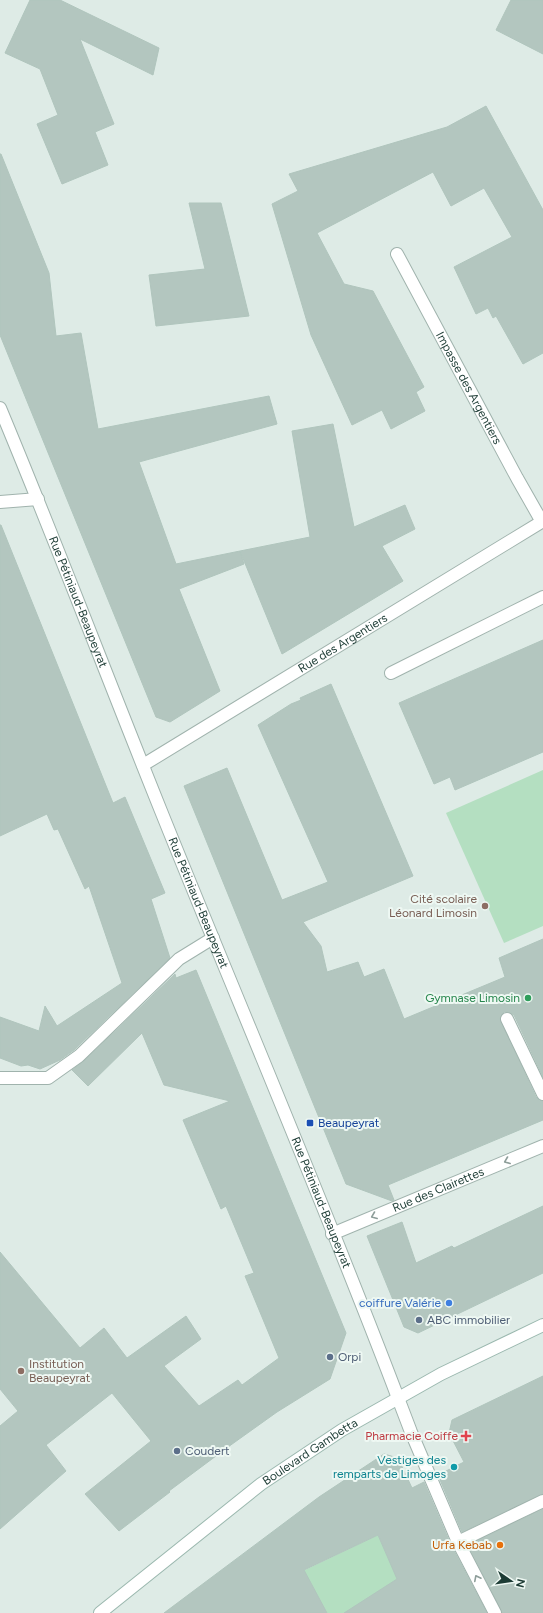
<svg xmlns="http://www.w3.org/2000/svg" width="543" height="1613" font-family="Figtree,sans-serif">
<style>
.green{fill:#b4dfc1}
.building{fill:#b3c6bf;stroke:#b0c5bd}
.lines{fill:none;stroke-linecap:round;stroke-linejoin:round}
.service-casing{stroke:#a0b3ad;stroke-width:14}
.minor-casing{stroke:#a0b3ad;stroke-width:14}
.tertiary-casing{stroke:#a0b3ad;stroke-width:14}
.secondary-casing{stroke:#9bb8af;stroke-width:14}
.service{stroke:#fff;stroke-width:12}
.minor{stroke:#fff;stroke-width:12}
.tertiary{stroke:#fff;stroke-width:12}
.secondary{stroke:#fff;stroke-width:12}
.oneway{stroke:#8e9e9a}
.education-dot{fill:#8d6e63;stroke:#eef8f3;stroke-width:1.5}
.leisure-dot{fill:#2e9e5b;stroke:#eef8f3;stroke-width:1.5}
.transit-dot{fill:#1a4fb4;stroke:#eef8f3;stroke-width:1.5}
.shop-dot{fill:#3f7fe0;stroke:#eef8f3;stroke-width:1.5}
.service-dot{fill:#5c6f8a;stroke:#eef8f3;stroke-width:1.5}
.health-dot{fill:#e0444e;stroke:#eef8f3;stroke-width:1.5}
.culture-dot{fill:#0f9aa8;stroke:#eef8f3;stroke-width:1.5}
.food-dot{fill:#e8710a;stroke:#eef8f3;stroke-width:1.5}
.labels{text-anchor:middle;stroke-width:4;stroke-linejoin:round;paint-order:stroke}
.street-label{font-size:12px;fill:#1d3c35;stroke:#eef8f3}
.education-label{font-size:12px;fill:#785e54;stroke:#eef8f3;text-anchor:end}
.leisure-label{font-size:12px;fill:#27864d;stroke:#eef8f3;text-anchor:end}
.transit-label{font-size:12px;fill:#164399;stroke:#eef8f3;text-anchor:start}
.shop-label{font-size:12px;fill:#366cbe;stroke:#eef8f3;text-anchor:end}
.service-label{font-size:12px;fill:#4e5e75;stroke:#eef8f3;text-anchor:start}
.health-label{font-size:12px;fill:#be3a42;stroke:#eef8f3;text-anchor:end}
.culture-label{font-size:12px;fill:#0d838f;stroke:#eef8f3;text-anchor:end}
.food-label{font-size:12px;fill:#c56008;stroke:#eef8f3;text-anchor:end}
</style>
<rect width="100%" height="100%" fill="#deebe6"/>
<!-- green -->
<g class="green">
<polygon points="543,770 543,926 504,943 446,813"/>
<polygon points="378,1535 408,1598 344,1613 327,1613 286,1579"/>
</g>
<!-- building -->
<g class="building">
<polygon points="30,0 60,0 159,48 153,75 80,39 114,124 95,132 108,165 62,184 37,124 58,115 40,69 5,53"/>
<polygon points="511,0 543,0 543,54 496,30"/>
<polygon points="486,106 543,210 543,353 523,364 496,316 493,318 488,308 476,314 454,267 512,237 484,188 451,206 433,172 317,233 344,284 373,291 424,387 416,392 425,411 391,429 382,410 352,425 311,335 272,204 298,191 289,174 447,127"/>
<polygon points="0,154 1,154 49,273 56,336 81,333 98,429 269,396 277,424 139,462 176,564 240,551 244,564 179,589 220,691 170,722 156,717 0,335"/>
<polygon points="189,203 221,203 249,316 156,326 149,275 205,269"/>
<polygon points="333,424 354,527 405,505 415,529 382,546 403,581 282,654 240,551 310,537 292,431"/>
<polygon points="0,525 1,525 113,803 125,797 165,893 151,899 170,958 74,1050 60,1060 40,1069 28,1065 21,1066 0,1058 0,1017 39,1031 45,1006 57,1026 122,983 89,886 85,889 58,829 54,830 47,814 0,836"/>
<polygon points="543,640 543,752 455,790 450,777 434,784 399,703"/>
<polygon points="331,684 413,876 303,922 321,946 327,972 358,962 364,977 384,969 404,1019 505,977 499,958 543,939 543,1077 514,1015 508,1012 504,1012 501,1015 500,1019 536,1097 539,1100 543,1101 543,1120 388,1185 394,1200 392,1201 346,1184 184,786 227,768 282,900 328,882 258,725 291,704 301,700 300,698"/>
<polygon points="196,970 346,1333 330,1379 277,1412 228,1447 169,1491 170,1492 119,1531 85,1494 151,1441 112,1393 46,1445 66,1471 0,1529 0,1426 18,1411 0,1389 0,1252 80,1348 104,1328 127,1358 186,1316 201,1339 164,1366 199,1406 238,1380 242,1385 279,1358 245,1276 254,1273 226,1206 221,1209 183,1120 230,1101 164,1085 142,1033 88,1086 72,1070 84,1061 175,974 176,978"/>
<polygon points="543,1206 543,1273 418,1333 404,1327 367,1236 402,1222 416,1263 452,1246 454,1248"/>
<polygon points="543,1376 543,1494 462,1532 438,1475 464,1462 449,1433 452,1420"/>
<polygon points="384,1454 398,1458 412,1488 424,1482 451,1545 487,1613 344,1613 397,1579 378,1535 304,1570 327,1613 164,1613 319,1497"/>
<polygon points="543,1509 543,1613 502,1613 468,1545"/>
</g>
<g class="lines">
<!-- service casing -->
<g class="service-casing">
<g id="service">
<polyline points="391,673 543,597"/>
<polyline points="507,1019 543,1094"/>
<polyline points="0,1078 48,1078 79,1056 179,959 213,938"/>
</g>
</g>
<!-- minor casing -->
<g class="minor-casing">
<g id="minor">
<path id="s1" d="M397,254L517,478L542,522"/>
<polyline points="0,502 38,499"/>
<path id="s2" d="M143,765L543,521"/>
<path id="s3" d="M332,1234L543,1146"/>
<polyline points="398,1398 411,1432 458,1542 495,1613"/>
<polyline points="458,1542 543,1501"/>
</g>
</g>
<!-- tertiary casing -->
<g class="tertiary-casing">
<g id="tertiary">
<path id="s4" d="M0,408C56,542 107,677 161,811C240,1007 323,1200 398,1398"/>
</g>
</g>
<!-- secondary casing -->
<g class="secondary-casing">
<g id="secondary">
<path id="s5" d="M100,1613L261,1484L342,1430L441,1374L543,1325"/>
</g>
</g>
<!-- service -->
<use href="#service" class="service"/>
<!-- minor -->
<use href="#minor" class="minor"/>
<!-- tertiary -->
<use href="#tertiary" class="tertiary"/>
<!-- secondary -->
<use href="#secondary" class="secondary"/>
</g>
<!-- one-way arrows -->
<defs><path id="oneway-chevron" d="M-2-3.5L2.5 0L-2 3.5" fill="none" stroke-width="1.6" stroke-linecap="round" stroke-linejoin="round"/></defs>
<g class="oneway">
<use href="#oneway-chevron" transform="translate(507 1161) rotate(158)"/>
<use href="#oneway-chevron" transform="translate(374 1216) rotate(158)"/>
<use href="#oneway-chevron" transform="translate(477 1578) rotate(-117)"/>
</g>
<!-- markers -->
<g class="education-dot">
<circle cx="485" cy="906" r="4"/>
<circle cx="21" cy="1371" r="4"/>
</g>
<circle class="leisure-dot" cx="528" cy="998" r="4"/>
<rect class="transit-dot" x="306" y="1119" width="8" height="8" rx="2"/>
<circle class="shop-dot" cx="449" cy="1303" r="4"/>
<g class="service-dot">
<circle cx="419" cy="1320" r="4"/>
<circle cx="330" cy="1357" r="4"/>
<circle cx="177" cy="1451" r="4"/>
</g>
<path class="health-dot" d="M464 1430h4v4h4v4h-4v4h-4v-4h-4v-4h4z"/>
<circle class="culture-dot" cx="454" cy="1467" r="4"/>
<circle class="food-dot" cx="500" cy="1545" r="4"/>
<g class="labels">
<!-- street labels -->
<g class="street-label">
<text dy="4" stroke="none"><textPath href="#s1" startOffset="152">Impasse des Argentiers</textPath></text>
<text dy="4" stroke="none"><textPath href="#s4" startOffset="209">Rue Pétiniaud-Beaupeyrat</textPath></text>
<text dy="4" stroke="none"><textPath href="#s2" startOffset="234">Rue des Argentiers</textPath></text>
<text dy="4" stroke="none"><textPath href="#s4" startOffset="533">Rue Pétiniaud-Beaupeyrat</textPath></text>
<text dy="4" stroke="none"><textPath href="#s3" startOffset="115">Rue des Clairettes</textPath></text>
<text dy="4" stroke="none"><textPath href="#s4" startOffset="857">Rue Pétiniaud-Beaupeyrat</textPath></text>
<text dy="4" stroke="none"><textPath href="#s5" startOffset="265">Boulevard Gambetta</textPath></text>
</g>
<!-- education labels -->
<g class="education-label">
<text x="477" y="903">Cité scolaire<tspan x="477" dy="14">Léonard Limosin</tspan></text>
<text x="29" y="1368" text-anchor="start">Institution<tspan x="29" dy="14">Beaupeyrat</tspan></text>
</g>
<!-- leisure labels -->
<g class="leisure-label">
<text x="520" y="1002">Gymnase Limosin</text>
</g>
<!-- transit labels -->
<g class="transit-label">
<text x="318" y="1127">Beaupeyrat</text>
</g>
<!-- shop labels -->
<g class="shop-label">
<text x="441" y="1307">coiffure Valérie</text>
</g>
<!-- service labels -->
<g class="service-label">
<text x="427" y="1324">ABC immobilier</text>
<text x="338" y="1361">Orpi</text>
<text x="185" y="1455">Coudert</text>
</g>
<!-- health labels -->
<g class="health-label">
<text x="458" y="1440">Pharmacie Coiffe</text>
</g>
<!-- culture labels -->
<g class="culture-label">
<text x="446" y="1464">Vestiges des<tspan x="446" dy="14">remparts de Limoges</tspan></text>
</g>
<!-- food labels -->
<g class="food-label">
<text x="492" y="1549">Urfa Kebab</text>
</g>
</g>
<!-- north arrow -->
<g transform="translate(511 1581) rotate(103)" stroke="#eef8f3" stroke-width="3" paint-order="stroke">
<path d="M0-3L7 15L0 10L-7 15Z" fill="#1d3c35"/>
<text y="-6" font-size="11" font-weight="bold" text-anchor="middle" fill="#1d3c35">N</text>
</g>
</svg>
